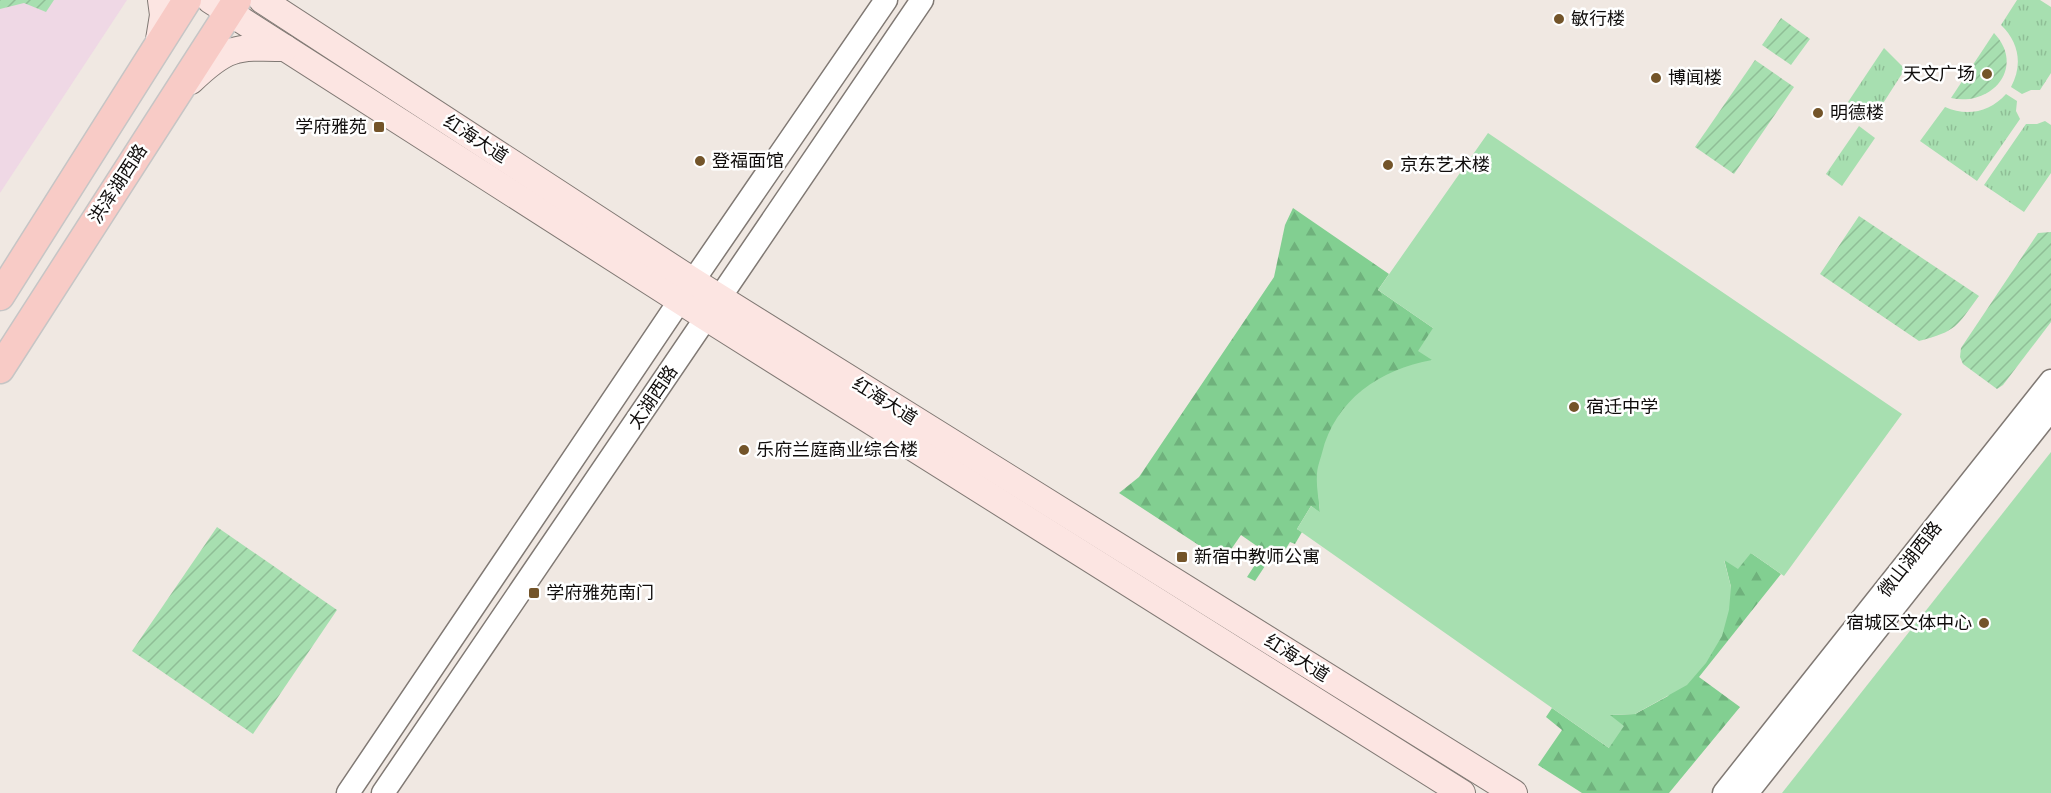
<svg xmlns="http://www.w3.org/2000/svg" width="2051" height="793" font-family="'PT Sans Narrow','Noto Sans SC',sans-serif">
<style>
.commercial{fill:#efd8e5}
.grass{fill:url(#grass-tufts)}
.forest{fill:url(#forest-firs)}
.park{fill:#a7dfb0}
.garden{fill:url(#garden-furrows)}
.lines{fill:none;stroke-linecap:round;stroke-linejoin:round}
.tertiary-casing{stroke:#807974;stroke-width:25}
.secondary-casing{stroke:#807974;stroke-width:28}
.primary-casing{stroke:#c6c5c5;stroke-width:31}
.tertiary{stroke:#fff;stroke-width:22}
.secondary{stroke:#fce5e2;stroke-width:26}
.primary{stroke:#f8cbc6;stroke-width:28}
.poi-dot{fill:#735429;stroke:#fff;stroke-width:2}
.labels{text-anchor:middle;stroke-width:5;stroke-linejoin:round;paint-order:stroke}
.poi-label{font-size:18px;fill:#100d0c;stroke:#fff;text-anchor:start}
.street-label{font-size:18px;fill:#100d0c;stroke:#fff}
</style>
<defs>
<pattern id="grass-tufts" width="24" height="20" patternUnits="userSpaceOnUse" patternTransform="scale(1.5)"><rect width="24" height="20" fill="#a7dfb0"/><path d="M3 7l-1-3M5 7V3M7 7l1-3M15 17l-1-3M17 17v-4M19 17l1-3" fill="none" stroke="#8fbe96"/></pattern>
<pattern id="forest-firs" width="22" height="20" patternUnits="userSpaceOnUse" patternTransform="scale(1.5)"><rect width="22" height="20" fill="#82cf91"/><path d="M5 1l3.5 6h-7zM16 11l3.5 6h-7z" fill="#6fb17c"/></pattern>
<pattern id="garden-furrows" width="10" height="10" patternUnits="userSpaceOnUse" patternTransform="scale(1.5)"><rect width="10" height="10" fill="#a7dfb0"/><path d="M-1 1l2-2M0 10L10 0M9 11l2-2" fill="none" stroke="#8fbe96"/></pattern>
</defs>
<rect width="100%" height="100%" fill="#f0e8e2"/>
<!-- commercial -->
<polygon class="commercial" points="0,0 127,0 0,193"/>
<!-- grass -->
<g class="grass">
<path d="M2017,0H2040L2051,7V73L2040,90H2031L2022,94L2011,87C2023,65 2019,42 2001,25Z"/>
<polygon points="1884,48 1905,69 1873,119 1848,102"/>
<path d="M2006,94L2017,101L2016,111L2020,119L1977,181L1920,141L1945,107C1967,117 1990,112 2006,94Z"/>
<polygon points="2045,121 2051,125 2051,173 2024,212 1984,185 2026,124 2037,124"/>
<polygon points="1859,126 1875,138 1842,186 1826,174"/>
</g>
<!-- forest -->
<g class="forest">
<polygon points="1293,208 1389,274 1378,290 1433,328 1432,360 1317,474 1320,513 1311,506 1297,529 1302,532 1295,544 1290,542 1280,558 1273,554 1255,581 1247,577 1264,551 1241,535 1223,561 1119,493 1139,477 1274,277 1285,225"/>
<polygon points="1751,553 1781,574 1699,677 1740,707 1669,793 1582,793 1538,765 1562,730 1546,717 1552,708 1609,748 1609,715 1635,714 1668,696 1731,587 1724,559"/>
</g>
<!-- park -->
<g class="park">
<path d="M1488,133L1902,414L1784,576L1751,553L1738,569L1724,560L1731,587L1729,610L1722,636L1706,663L1687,685L1635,714L1610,715L1624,726L1609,748L1297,529L1311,506L1320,512C1319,500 1316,487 1317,475C1317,468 1320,460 1322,453C1335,400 1380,369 1432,360L1418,351L1433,328L1378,290Z"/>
<polygon points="2051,452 2051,793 1782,793"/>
</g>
<!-- garden -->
<g class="garden">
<polygon points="0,0 54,0 46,12 24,3 0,9"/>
<polygon points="1781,18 1810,39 1791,65 1762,45"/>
<path d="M1994,33C2026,67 1992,107 1951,98Z"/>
<polygon points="1755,60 1794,87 1734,174 1695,147"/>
<path d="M1859,216L1979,296C1956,327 1957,331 1919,341L1820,274Z"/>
<polygon points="2051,232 2051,322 2003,385 1997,389 1963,364 1960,357 1961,348 2038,233"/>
<polygon points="217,527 337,610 253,734 132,651"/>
</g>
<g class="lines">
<!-- tertiary casing -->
<g class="tertiary-casing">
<g id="tertiary">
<polyline points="348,793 693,281 886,0"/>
<polyline points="383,793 922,0"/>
<polyline points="1724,793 2051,381"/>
<polyline points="1747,793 2051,409"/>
</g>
</g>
<!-- secondary casing -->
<g class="secondary-casing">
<g id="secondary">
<polyline points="210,0 707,318 1462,793"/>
<polyline points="262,0 693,281 1514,793"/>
<polyline points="158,46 163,15 161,0"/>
<path d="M191,81C227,46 236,47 285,48"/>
</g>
</g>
<!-- primary casing -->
<g class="primary-casing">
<g id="primary">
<polyline points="0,296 187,0"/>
<polyline points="0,369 237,0"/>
</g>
</g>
<!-- tertiary -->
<use href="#tertiary" class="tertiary"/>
<!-- secondary -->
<use href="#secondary" class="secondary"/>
<!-- primary -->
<use href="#primary" class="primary"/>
</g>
<!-- markers -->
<g class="poi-dot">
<circle cx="1559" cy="19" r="6"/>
<circle cx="1987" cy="74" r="6"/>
<circle cx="1656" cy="78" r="6"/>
<circle cx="1818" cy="113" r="6"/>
<rect x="373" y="121" width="12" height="12" rx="3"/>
<circle cx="700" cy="161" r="6"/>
<circle cx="1388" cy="165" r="6"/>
<circle cx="1574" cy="407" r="6"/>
<circle cx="744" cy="450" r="6"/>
<rect x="1176" y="551" width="12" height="12" rx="3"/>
<rect x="528" y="587" width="12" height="12" rx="3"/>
<circle cx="1984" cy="623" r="6"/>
</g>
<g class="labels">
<!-- poi labels -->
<g class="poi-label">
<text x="1571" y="25">敏行楼</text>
<text x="1975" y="80" text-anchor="end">天文广场</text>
<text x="1668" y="84">博闻楼</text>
<text x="1830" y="119">明德楼</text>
<text x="367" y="133" text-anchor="end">学府雅苑</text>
<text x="712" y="167">登福面馆</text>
<text x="1400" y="171">京东艺术楼</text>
<text x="1586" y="413">宿迁中学</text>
<text x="756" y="456">乐府兰庭商业综合楼</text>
<text x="1194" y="563">新宿中教师公寓</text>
<text x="546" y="599">学府雅苑南门</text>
<text x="1972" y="629" text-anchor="end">宿城区文体中心</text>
</g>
<!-- street labels -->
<g class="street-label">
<text transform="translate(476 139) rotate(33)" y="6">红海大道</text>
<text transform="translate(118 184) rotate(-57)" y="6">洪泽湖西路</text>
<text transform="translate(653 397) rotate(-56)" y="6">太湖西路</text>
<text transform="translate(885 401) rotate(32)" y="6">红海大道</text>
<text transform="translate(1910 559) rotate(-52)" y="6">微山湖西路</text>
<text transform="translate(1297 658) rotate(32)" y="6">红海大道</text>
</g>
</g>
</svg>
